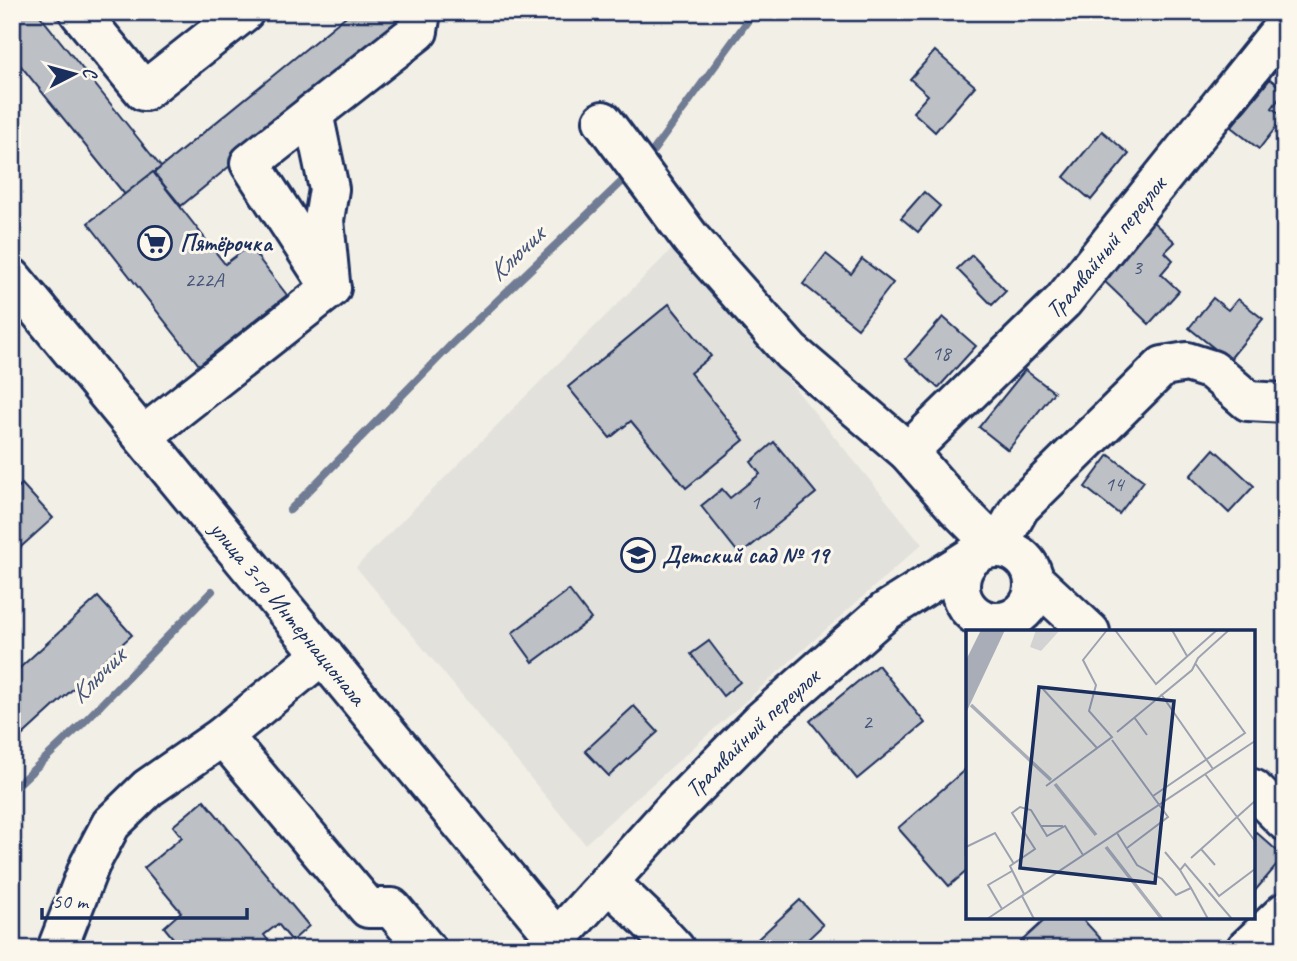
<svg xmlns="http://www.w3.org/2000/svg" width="1297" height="961" font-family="Caveat,sans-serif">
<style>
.built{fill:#e2e1dc}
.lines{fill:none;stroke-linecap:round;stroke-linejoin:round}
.stream{stroke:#707b93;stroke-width:8}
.building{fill:#bdc0c4;stroke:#1b2f5e;stroke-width:2}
.minor-casing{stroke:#1b2f5e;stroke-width:44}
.major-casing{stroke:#1b2f5e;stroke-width:44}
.minor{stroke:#fbf7ec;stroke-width:38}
.major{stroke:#fbf7ec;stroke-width:38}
.labels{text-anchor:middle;stroke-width:6;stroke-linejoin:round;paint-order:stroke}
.number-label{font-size:21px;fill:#445378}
.poi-label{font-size:24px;font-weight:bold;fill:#1b2f5e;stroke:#fbf7ec;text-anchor:start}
.street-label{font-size:24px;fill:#1b2f5e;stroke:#fbf7ec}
.water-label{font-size:26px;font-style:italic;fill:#465579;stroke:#fbf7ec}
.inset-river{fill:none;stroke:#a9adb7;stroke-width:3.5}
.inset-road{fill:none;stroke:#9ca2b0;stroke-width:2}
.view{fill:#1b2f5e;fill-opacity:0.15;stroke:#1b2f5e;stroke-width:3.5}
.inset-edge{fill:none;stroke:#1b2f5e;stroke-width:3.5}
</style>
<rect width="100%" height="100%" fill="#f2efe6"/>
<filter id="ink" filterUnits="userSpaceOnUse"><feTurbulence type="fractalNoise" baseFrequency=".0143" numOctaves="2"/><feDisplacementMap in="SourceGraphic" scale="14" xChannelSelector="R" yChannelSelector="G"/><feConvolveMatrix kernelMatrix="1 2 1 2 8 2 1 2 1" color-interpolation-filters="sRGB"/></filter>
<g filter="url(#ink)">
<!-- built -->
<polygon class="built" points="677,244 922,544 585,844 356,567"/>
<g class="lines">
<!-- stream -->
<g class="stream">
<polyline points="643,161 653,151 754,12"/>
<polyline points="290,510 450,346 629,175"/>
<polyline points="12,790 82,724 212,591"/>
</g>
</g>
<!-- building -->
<g class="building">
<polygon points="12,12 37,12 161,167 126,196 12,55"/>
<polygon points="351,12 418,12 181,206 154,173"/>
<polygon points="935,51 975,86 935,132 913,112 928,95 910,79"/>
<polygon points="1270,79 1285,91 1272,108 1284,117 1259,149 1231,127"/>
<polygon points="1102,131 1129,154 1091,200 1064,177"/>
<polygon points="153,172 225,264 249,246 287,295 199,365 88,223"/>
<polygon points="924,192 940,206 918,232 901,218"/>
<polygon points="1151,220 1175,242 1165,252 1173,260 1161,274 1179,291 1149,324 1099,276"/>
<polygon points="826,254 851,274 862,259 893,283 858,328 803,284"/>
<polygon points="972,255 1006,291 992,305 957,269"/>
<polygon points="1213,298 1228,310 1238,299 1263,319 1229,360 1189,328"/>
<polygon points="669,304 711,356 690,373 744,440 686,488 631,421 610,438 568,387"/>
<polygon points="943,317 976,346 938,388 906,359"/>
<polygon points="1025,370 1054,392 1008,450 979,427"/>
<polygon points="774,442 816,493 740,555 701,506 722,489 730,498 760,474 751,462"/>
<polygon points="1214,449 1254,486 1229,513 1190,476"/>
<polygon points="1109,455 1144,481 1119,514 1085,487"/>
<polygon points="22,484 53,518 12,555 12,493"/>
<polygon points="569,590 591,619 533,662 512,633"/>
<polygon points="98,597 132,635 15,742 12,739 12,675"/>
<polygon points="709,641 740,682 723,696 691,654"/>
<polygon points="878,665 925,723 857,779 810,721"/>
<polygon points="634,706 658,732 609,776 585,751"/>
<polygon points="968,767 968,870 949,886 898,828"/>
<polygon points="204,800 309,926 292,941 278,924 264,935 275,949 182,949 164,927 181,912 144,868 182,837 173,826"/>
<polygon points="1256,832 1284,857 1253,893 1253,835"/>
<polygon points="800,900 823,925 804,943 809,949 747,949"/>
<polygon points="1048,917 1081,917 1110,949 1013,949"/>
</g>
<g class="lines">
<!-- minor casing -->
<g class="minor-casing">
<g id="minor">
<polyline points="79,12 144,91 244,12"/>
<polyline points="313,113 329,189 324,220 330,282"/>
<polyline points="603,121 691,239 791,352 908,452 956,507 997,548 1020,507 1163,366 1187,362 1212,370 1248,401 1285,403"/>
<polyline points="143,436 331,288 250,163 418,31 421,12"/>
<path id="s1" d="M908,452L1063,301L1285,25"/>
<circle cx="997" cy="585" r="37"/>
<polyline points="1034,580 1090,632"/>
<polyline points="223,736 368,908 392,908 426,949"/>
<polyline points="1253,789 1285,821"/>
<polyline points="608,882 649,921 675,949"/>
<polyline points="57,949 90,864 111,824 148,788 223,736 323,654"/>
<path id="s2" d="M546,949L557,939L675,808L761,721L886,611L973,556"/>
<polyline points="1246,949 1285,912"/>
</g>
</g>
<!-- major casing -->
<g class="major-casing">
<g id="major">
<path id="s3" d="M12,278L565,949"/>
</g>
</g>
<!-- minor -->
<use href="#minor" class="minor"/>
<!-- major -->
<use href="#major" class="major"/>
</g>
</g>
<!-- icons -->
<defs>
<g id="supermarket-ring" transform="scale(1.75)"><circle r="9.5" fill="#fbf7ec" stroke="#1b2f5e" stroke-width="1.5"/><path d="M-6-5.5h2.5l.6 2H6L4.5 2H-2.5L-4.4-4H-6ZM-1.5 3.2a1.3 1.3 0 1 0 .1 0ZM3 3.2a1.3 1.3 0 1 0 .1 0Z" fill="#1b2f5e"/></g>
<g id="school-ring" transform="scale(1.75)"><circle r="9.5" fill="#fbf7ec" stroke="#1b2f5e" stroke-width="1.5"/><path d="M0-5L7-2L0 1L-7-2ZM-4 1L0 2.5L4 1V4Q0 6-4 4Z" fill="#1b2f5e"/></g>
</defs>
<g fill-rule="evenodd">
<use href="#supermarket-ring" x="155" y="243"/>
<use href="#school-ring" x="638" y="555"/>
</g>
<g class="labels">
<!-- number labels -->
<g class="number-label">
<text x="1137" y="274">3</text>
<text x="204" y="287">222А</text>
<text x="941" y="360">18</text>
<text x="1114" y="491">14</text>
<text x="755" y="509">1</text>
<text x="867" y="729">2</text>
</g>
<!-- poi labels -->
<g class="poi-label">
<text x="180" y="251">Пятёрочка</text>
<text x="662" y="563">Детский сад № 19</text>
</g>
<!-- street labels -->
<g class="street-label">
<text dy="8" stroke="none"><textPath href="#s1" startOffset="285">Трамвайный переулок</textPath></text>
<text dy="8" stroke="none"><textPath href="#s3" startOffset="434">улица 3-го Интернационала</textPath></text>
<text dy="8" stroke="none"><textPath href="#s2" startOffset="299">Трамвайный переулок</textPath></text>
</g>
<!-- water labels -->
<g class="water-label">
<text transform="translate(516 253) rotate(-44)" y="9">Ключик</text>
<text transform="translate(97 675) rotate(-45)" y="9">Ключик</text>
</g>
</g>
<!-- overview -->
<g transform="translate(966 630)">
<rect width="289" height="289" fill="#f2efe6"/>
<path d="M70,0H94L75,21L64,17Z" fill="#d2d3d2"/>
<path d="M15,0H39L0,83V30Z" fill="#a9adb7"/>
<path class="inset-river" d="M5,75L85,150M89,154L130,205M140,217L196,289"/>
<path class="inset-road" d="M149,0L190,54L251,0M206,0L221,26M76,58L131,118M195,64L247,139M168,87L181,105M151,102L226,40L232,28L263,0M146,110L202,187L161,218M239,144L289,211M80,156L146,107L123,81L130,55L117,30L141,0M187,166L279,103L229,33M75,196H97M151,203L171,235L196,249L210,265L225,258L214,240L219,234L266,289M0,217L29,203L48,234M235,219L249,235M199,222L214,240M225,228L289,171M243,253L253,266L289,239M225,258L242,289M58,264L44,236L69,219L46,183L54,177L65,180L81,206L99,196L117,225M56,266L68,289M36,279L22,255L46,241M21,289L289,111"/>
<path class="view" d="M73,57L208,71L189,253L54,238Z"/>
<rect width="289" height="289" class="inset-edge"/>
</g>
<!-- margin -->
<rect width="1297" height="961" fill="none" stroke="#fbf7ec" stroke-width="42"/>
<rect x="21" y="21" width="1255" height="919" fill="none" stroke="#1b2f5e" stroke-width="2.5" filter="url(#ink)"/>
<!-- north arrow -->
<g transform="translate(74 74) rotate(84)" stroke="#fbf7ec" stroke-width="5" paint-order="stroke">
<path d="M0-5L12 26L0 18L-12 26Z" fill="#1b2f5e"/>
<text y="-10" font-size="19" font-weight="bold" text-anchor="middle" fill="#1b2f5e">С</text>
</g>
<!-- scale -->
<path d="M42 908v10h205v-10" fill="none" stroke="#1b2f5e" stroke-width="3.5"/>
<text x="52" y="908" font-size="21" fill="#1b2f5e" stroke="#fbf7ec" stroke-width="5" paint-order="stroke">50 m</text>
</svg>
